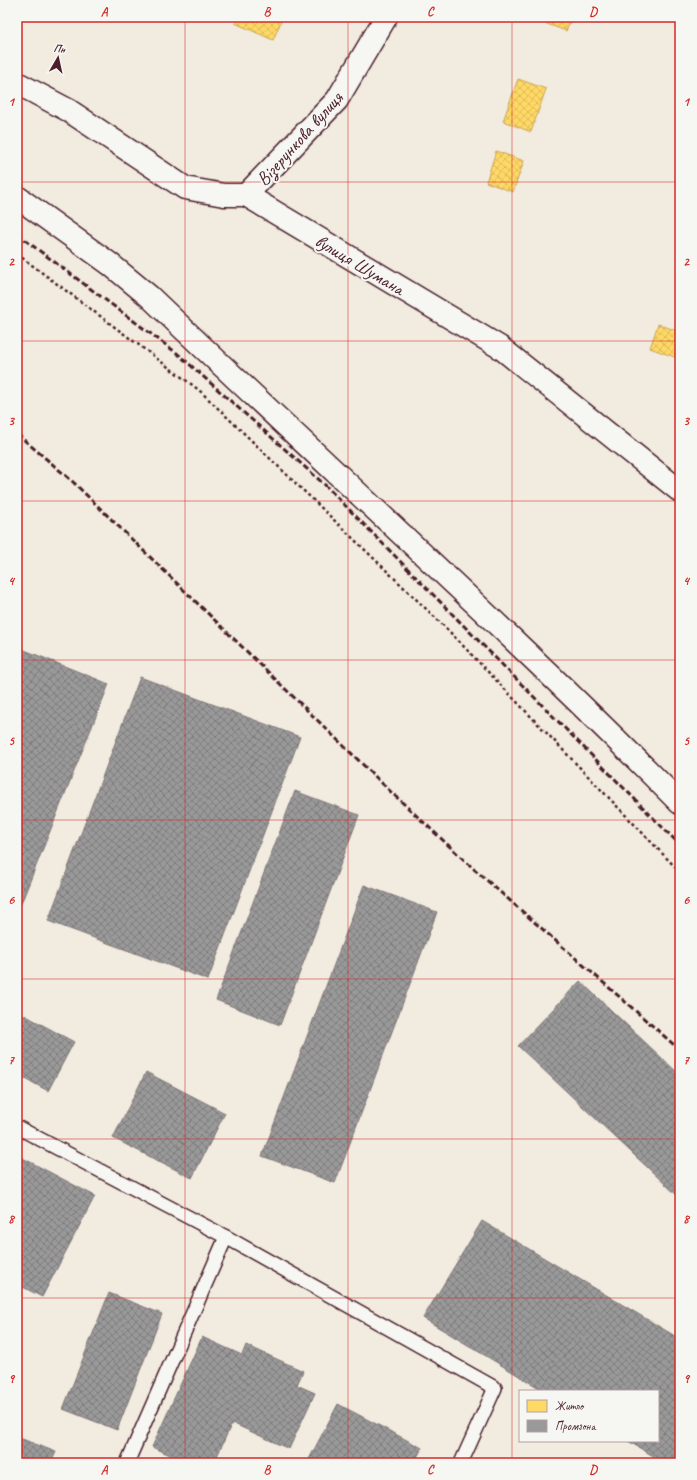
<svg xmlns="http://www.w3.org/2000/svg" width="697" height="1480" font-family="Caveat,sans-serif">
<style>
.homes{fill:url(#homes-cross-hatch);stroke:#c9a154}
.industry{fill:url(#industry-cross-hatch);stroke:#817478}
.lines{fill:none;stroke-linecap:round;stroke-linejoin:round}
.lane-casing{stroke:#4a1f2b;stroke-width:16}
.street-casing{stroke:#4a1f2b;stroke-width:25}
.path{stroke:#4a1f2b;stroke-width:2.5;stroke-dasharray:3 3;stroke-linecap:butt}
.lane{stroke:#f6f6f2;stroke-width:13}
.street{stroke:#f6f6f2;stroke-width:22}
.rail{stroke:#4a1f2b;stroke-width:3;stroke-dasharray:6 3;stroke-linecap:butt}
.grid{fill:none;stroke:#d62828;stroke-width:1;stroke-opacity:0.55}
.labels{text-anchor:middle;stroke-width:4;stroke-linejoin:round;paint-order:stroke}
.street-label{font-size:19px;fill:#4a1f2b;stroke:#f6f6f2}
.neatline{fill:none;stroke:#d62828;stroke-width:1.5}
.grid-label{font-size:13px;text-anchor:middle;font-weight:bold;fill:#d62828}
</style>
<defs>
<pattern id="homes-cross-hatch" width="8" height="8" patternUnits="userSpaceOnUse"><rect width="8" height="8" fill="#ffd966"/><path d="M0 0l8 8M0 8l8-8" fill="none" stroke="#dcba59"/></pattern>
<pattern id="industry-cross-hatch" width="8" height="8" patternUnits="userSpaceOnUse"><rect width="8" height="8" fill="#999"/><path d="M0 0l8 8M0 8l8-8" fill="none" stroke="#7f7c7d"/></pattern>
</defs>
<rect width="100%" height="100%" fill="#f1ecdf"/>
<filter id="ink" filterUnits="userSpaceOnUse"><feTurbulence type="fractalNoise" baseFrequency=".025" numOctaves="2"/><feDisplacementMap in="SourceGraphic" scale="8" xChannelSelector="R" yChannelSelector="G"/><feConvolveMatrix kernelMatrix="1 2 1 2 8 2 1 2 1" color-interpolation-filters="sRGB"/></filter>
<g filter="url(#ink)">
<!-- homes -->
<g class="homes">
<polygon points="238,17 283,17 273,40 235,23"/>
<polygon points="528,17 572,17 566,31"/>
<polygon points="518,79 546,89 531,132 503,121"/>
<polygon points="496,151 524,161 513,192 486,182"/>
<polygon points="658,324 680,332 680,359 650,348"/>
</g>
<!-- industry -->
<g class="industry">
<polygon points="17,647 109,684 20,906 17,904"/>
<polygon points="140,677 300,737 208,980 48,921"/>
<polygon points="295,791 359,815 280,1025 216,1000"/>
<polygon points="364,885 437,912 335,1183 262,1156"/>
<polygon points="580,981 680,1075 680,1198 518,1046"/>
<polygon points="17,1011 74,1042 48,1091 17,1074"/>
<polygon points="146,1072 225,1113 192,1178 113,1138"/>
<polygon points="17,1155 95,1196 42,1297 17,1284"/>
<polygon points="482,1221 680,1339 680,1463 665,1463 628,1441 658,1441 658,1391 544,1391 423,1318"/>
<polygon points="109,1293 162,1314 117,1430 63,1409"/>
<polygon points="202,1337 242,1355 246,1345 303,1371 297,1385 315,1393 289,1449 232,1423 214,1463 188,1463 152,1447"/>
<polygon points="338,1404 422,1448 414,1463 307,1463"/>
<polygon points="17,1437 56,1452 51,1463 17,1463"/>
</g>
<g class="lines">
<!-- lane casing -->
<g class="lane-casing">
<g id="lane">
<polyline points="17,1127 226,1237 127,1463"/>
<polyline points="226,1237 495,1388 461,1463"/>
</g>
</g>
<!-- street casing -->
<g class="street-casing">
<g id="street">
<polyline points="17,83 68,110 185,188 224,195 246,195 501,348 680,491"/>
<polyline points="246,195 337,100 386,17"/>
<path d="M17,197L110,264L150,297C326,466 508,629 680,803"/>
</g>
</g>
<!-- path -->
<polyline class="path" points="17,254 199,390 446,628 680,872"/>
<!-- lane -->
<use href="#lane" class="lane"/>
<!-- street -->
<use href="#street" class="street"/>
<!-- rail -->
<g class="rail">
<polyline points="17,234 178,354 325,485 680,845"/>
<polyline points="17,434 71,480 391,792 474,869 680,1050"/>
</g>
</g>
</g>
<!-- grid -->
<path class="grid" d="M185,17V1463M348,17V1463M512,17V1463M17,182H680M17,341H680M17,501H680M17,660H680M17,820H680M17,979H680M17,1139H680M17,1298H680"/>
<g class="labels">
<!-- street labels -->
<g class="street-label">
<text transform="translate(299 138) rotate(-48)" y="7">Візерункова вулиця</text>
<text transform="translate(360 264) rotate(31)" y="7">вулиця Шумана</text>
</g>
</g>
<!-- margin -->
<rect width="697" height="1480" fill="none" stroke="#f6f6f2" stroke-width="44"/>
<!-- legend -->
<rect x="519" y="1390" width="140" height="52" fill="#f6f6f2" stroke="#b1a0a2"/>
<rect x="527" y="1400" width="20" height="12" fill="#ffd966" stroke="#b1a0a2"/>
<text x="555" y="1410" font-size="12" fill="#4a1f2b">Житло</text>
<rect x="527" y="1420" width="20" height="12" fill="#999999" stroke="#b1a0a2"/>
<text x="555" y="1430" font-size="12" fill="#4a1f2b">Промзона</text>
<!-- north arrow -->
<g transform="translate(58 58) rotate(9)" stroke="#f6f6f2" stroke-width="3" paint-order="stroke">
<path d="M0-3L7 15L0 10L-7 15Z" fill="#4a1f2b"/>
<text y="-6" font-size="11" font-weight="bold" text-anchor="middle" fill="#4a1f2b">Пн</text>
</g>
<rect x="22" y="22" width="653" height="1436" class="neatline"/>
<g class="grid-label">
<text x="104" y="16">A</text>
<text x="267" y="16">B</text>
<text x="430" y="16">C</text>
<text x="593" y="16">D</text>
<text x="11" y="106">1</text>
<text x="686" y="106">1</text>
<text x="11" y="266">2</text>
<text x="686" y="266">2</text>
<text x="11" y="425">3</text>
<text x="686" y="425">3</text>
<text x="11" y="585">4</text>
<text x="686" y="585">4</text>
<text x="11" y="745">5</text>
<text x="686" y="745">5</text>
<text x="11" y="904">6</text>
<text x="686" y="904">6</text>
<text x="11" y="1064">7</text>
<text x="686" y="1064">7</text>
<text x="11" y="1223">8</text>
<text x="686" y="1223">8</text>
<text x="11" y="1383">9</text>
<text x="686" y="1383">9</text>
<text x="104" y="1474">A</text>
<text x="267" y="1474">B</text>
<text x="430" y="1474">C</text>
<text x="593" y="1474">D</text>
</g>
</svg>
